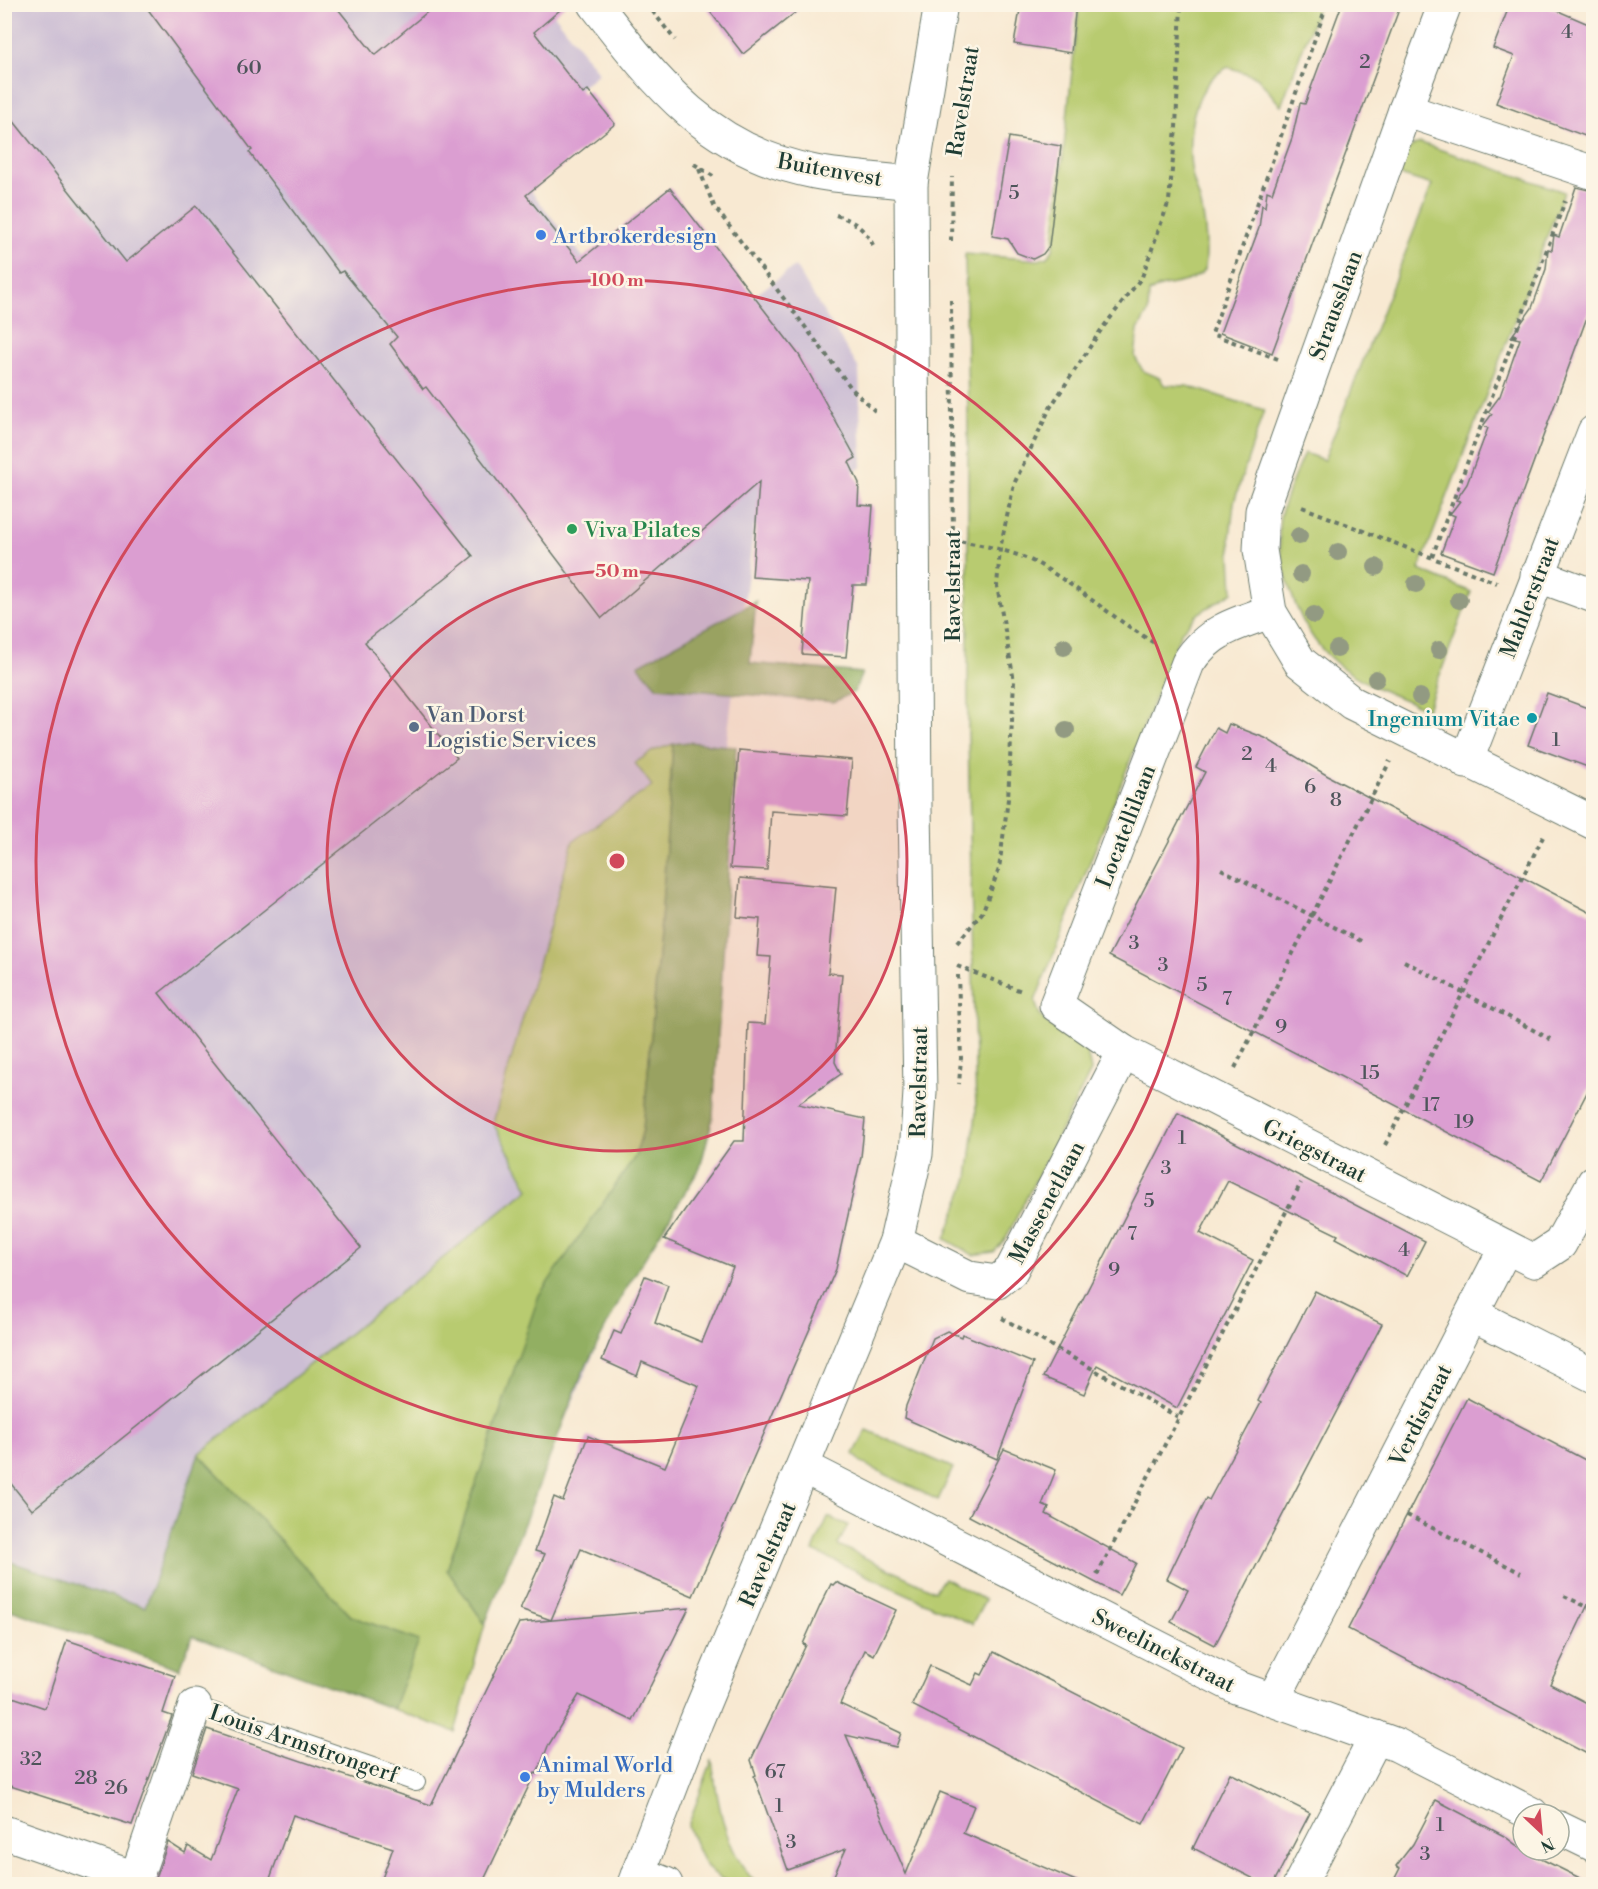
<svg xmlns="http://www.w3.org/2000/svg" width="1598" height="1889" font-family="'Libre Bodoni',serif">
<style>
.industrial{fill:#ccbed4}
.green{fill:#b8cb6f;stroke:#6c8452;stroke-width:1.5}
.forest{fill:#92af62;stroke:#58764b;stroke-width:1.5}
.building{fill:#db9ed1}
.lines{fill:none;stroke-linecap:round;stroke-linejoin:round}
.lane-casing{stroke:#6b796b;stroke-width:20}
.street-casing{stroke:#6b796b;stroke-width:35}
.secondary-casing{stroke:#6b796b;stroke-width:35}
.path{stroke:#6b796b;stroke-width:4;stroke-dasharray:4.5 4.5;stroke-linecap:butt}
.lane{stroke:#fff;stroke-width:18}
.street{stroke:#fff;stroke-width:33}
.secondary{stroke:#fff;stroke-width:33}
.tree{fill:#929a82}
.ring{fill:none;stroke:#d1495b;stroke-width:3}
.shop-dot{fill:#3f7fe0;stroke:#fcf5e5;stroke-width:2}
.leisure-dot{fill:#2e9e5b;stroke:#fcf5e5;stroke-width:2}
.culture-dot{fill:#0f9aa8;stroke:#fcf5e5;stroke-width:2}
.service-dot{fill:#5c6f8a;stroke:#fcf5e5;stroke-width:2}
.labels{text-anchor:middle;stroke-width:5;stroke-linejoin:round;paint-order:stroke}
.number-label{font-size:20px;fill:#4e555b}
.street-label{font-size:22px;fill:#1f3d34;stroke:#fcf5e5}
.shop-label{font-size:22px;fill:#366cbe;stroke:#fcf5e5;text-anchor:start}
.leisure-label{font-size:22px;fill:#27864d;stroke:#fcf5e5;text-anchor:start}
.service-label{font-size:22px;fill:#4e5e75;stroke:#fcf5e5;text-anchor:start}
.culture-label{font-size:22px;fill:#0d838f;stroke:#fcf5e5;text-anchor:end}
.centre{fill:#d1495b;stroke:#fcf5e5;stroke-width:3}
.ring-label{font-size:18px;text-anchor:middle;font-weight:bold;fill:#d1495b;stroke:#fcf5e5;stroke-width:5;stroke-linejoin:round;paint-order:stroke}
</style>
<rect width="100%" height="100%" fill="#fcf5e5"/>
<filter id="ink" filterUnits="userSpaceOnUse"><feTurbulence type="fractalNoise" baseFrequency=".0167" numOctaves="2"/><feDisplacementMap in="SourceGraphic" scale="12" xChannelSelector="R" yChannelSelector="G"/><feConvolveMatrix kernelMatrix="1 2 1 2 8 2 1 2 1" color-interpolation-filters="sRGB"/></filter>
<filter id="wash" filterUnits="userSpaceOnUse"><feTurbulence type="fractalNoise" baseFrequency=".008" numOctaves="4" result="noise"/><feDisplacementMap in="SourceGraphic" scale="24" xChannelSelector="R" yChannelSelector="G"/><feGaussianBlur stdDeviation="1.35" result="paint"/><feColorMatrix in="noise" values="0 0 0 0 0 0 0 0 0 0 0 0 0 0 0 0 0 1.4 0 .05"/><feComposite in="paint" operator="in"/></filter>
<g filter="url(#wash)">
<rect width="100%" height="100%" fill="#f8e9d2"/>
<!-- industrial -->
<polygon class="industrial" points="5,5 547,5 599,73 532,126 522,180 602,281 625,391 795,266 859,369 862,467 754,526 672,1174 445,1695 196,1590 167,1646 5,1589"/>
<!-- green -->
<g class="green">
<path d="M1079,5H1319L1281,106L1257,77L1228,67C1191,85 1186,138 1192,174C1194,184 1199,195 1201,205C1206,226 1207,249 1205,270C1186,288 1168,280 1149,292L1148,312L1138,330L1135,357L1143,371L1160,378L1164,385L1187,386L1264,410L1234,502L1230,538L1233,592L1199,613L1181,632L1035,1001C1042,1031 1061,1030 1085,1042L1091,1071L1006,1238L994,1252L973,1255L945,1239L968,1178L976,1113L968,732V410L965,254L1039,260L1047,257L1053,250Z"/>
<path d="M1421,143L1564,192L1419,570L1471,592L1427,709C1351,678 1312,664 1287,580C1282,564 1276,529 1281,513C1287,492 1296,472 1304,453L1324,460L1432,185L1397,174C1403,160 1405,145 1421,143Z"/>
<polygon points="673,744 661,922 643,1130 635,1157 607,1201 447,1570 485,1624 455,1732 393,1709 418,1641 351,1616 199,1454 529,1189 493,1123 573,841 652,786 635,763 653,751"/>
<polygon points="867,1430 953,1468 938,1500 862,1463 854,1454"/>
<polygon points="828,1517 848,1525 838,1545 935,1591 944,1578 985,1600 972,1624 813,1551"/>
<path d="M712,1760C718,1805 724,1850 757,1884C708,1885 705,1867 688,1826Z"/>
</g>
<!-- forest -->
<g class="forest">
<polygon points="756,601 750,663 862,673 854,692 834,702 657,687 638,665"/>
<polygon points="689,742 736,747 713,1117 700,1168 624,1292 582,1374 485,1624 447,1570 539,1295 635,1157 643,1130 661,922 673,744"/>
<polygon points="199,1454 351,1616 419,1641 393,1709 192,1636 180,1669 5,1608 5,1560 145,1607"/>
</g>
<g id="blocks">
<!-- building -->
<g class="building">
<polygon points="144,4 334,4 375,55 437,4 567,4 534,32 583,94 588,90 615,124 526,195 579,261 670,188 799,355 856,458 849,462 859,483 858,505 873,506 867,585 853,585 846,657 802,654 808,581 752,577 759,482 602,618 426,387 423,389 390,344 397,337 343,271 339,273 249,152 252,150"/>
<polygon points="704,4 806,4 743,54"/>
<polygon points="1021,4 1076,4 1071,53 1014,44"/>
<polygon points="1342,4 1401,4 1272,353 1220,333 1259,228 1262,205 1265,207 1267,191 1272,193 1292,138 1300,103 1305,104"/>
<polygon points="1510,4 1542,4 1593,26 1593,139 1496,103 1514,56 1493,48"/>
<polygon points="4,109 126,262 196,206 473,556 365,642 457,758 159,993 361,1248 32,1510 4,1475"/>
<polygon points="1009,137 1061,146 1049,246 1043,254 1033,259 1017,253 1008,239 992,236"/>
<polygon points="1576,187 1593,191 1593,301 1493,572 1441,553 1455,516 1450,514 1460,501 1456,500 1467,484 1488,428 1483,426 1492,414 1488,412 1500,396 1520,339 1511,337 1532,308 1546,269 1548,249 1552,250 1554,235 1559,237"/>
<polygon points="1547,693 1593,710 1593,769 1528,745"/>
<polygon points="1229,724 1265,738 1328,776 1593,914 1593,1081 1541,1181 1109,956 1205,772 1196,767 1216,728 1225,733"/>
<polygon points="739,750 852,760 847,816 771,811 767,870 730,868"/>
<polygon points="740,878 836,887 828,973 842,974 835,1062 841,1074 798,1104 865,1119 861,1157 836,1269 693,1596 581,1549 551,1620 520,1609 545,1554 535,1551 554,1497 563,1501 588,1436 665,1467 699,1386 642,1362 637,1376 602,1360 614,1331 621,1334 645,1276 668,1285 655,1323 702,1342 733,1267 664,1239 734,1141 744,1141 748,1023 765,1024 771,957 757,956 760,919 737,917"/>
<polygon points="1178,1113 1425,1241 1407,1276 1336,1238 1338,1235 1228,1181 1200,1233 1253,1260 1177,1408 1097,1365 1084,1394 1043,1377"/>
<polygon points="1315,1291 1382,1324 1215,1645 1171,1622 1188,1590 1167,1579 1206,1498 1209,1500 1261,1403 1258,1401"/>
<polygon points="947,1331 961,1337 962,1334 1033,1363 997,1459 904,1418 906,1406 933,1338"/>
<polygon points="1467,1398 1593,1464 1593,1594 1550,1684 1593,1706 1593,1757 1348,1629"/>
<polygon points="1004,1449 1056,1470 1042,1505 1049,1508 1046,1514 1136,1563 1119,1595 969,1516"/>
<polygon points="836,1582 896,1610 874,1655 865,1650 840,1704 901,1733 896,1747 846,1735 906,1874 940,1792 974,1806 963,1833 1083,1884 830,1884 846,1849 788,1870 754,1776 756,1775 751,1760 806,1645 803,1644 821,1604 831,1584 833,1585"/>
<polygon points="689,1608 633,1721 579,1695 548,1746 537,1774 535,1773 482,1884 380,1884 393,1848 293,1815 268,1884 154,1884 168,1842 185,1853 188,1846 211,1860 238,1789 192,1773 207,1729 431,1805 519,1623"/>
<polygon points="67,1640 175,1676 163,1713 172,1716 132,1825 4,1784 4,1694 45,1708"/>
<polygon points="994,1652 1182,1748 1143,1824 912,1705 930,1666 972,1685 978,1673 982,1675"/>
<polygon points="1230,1773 1310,1813 1273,1884 1264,1884 1193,1848"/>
<polygon points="1436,1800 1504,1836 1523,1850 1592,1884 1392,1884 1400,1868 1396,1866 1413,1844"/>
</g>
</g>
</g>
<g filter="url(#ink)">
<use href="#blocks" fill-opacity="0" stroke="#6b796b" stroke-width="1.5"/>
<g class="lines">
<!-- lane casing -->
<g class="lane-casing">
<polyline id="lane" points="195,1706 416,1782"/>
</g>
<!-- street casing -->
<g class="street-casing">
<g id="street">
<polyline points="1445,4 1405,110 1262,511 1260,550 1270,612 1300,662 1352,703 1594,823"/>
<polyline points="1405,110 1594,173"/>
<polyline points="1537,575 1594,596"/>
<path d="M1270,612C1236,623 1207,632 1188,663L1056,1005L1124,1052L1534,1261L1560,1244L1594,1182"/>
<polyline points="1466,762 1594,432"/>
<polyline points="896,1241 970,1278 997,1282 1011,1271 1124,1052"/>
<polyline points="1472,1314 1594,1376"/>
<polyline points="804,1467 1236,1687 1397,1745 1532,1814"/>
<polyline points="1273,1700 1506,1247"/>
<polyline points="1559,1828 1594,1845"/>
<polyline points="4,1832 135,1878"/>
<polyline points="638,1873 666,1884"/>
<polyline points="134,1884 195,1706"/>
<polyline points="1300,1884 1376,1737"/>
</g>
</g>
<!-- secondary casing -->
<g class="secondary-casing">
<g id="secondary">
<path d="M595,4C657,84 709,152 815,172C847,178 879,179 911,183"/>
<polyline points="634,1884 696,1722 896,1241 916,1154 920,1092 915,808 911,183 941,4"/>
</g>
</g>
<!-- path -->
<g class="path">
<polyline points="647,4 675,40"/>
<polyline points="694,164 713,176"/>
<polyline points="699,169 714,206 852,389 875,411"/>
<path d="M836,215C854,221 864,228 873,245"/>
<polyline points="951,241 952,177"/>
<polyline points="951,300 953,541"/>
<polyline points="1278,359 1212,334 1327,4"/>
<polyline points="1302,507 1497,583"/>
<path d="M952,540C983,545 1018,551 1045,568C1083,591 1117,621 1156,644"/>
<polyline points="1432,557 1565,201"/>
<polyline points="1221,869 1365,943"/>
<polyline points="957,943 982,913 999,869 1008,799 1014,681 997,586 1000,549 1014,484 1050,408 1101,330 1142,277 1169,201 1176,128 1181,4"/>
<polyline points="1404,961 1552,1040"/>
<polyline points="957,966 1024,992"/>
<polyline points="958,975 961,1058 959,1084"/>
<polyline points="1235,1068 1390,761"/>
<polyline points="1385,1145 1543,837"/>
<polyline points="1002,1318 1178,1417"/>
<polyline points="1407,1515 1521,1573"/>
<polyline points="1097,1575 1301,1183"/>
<polyline points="1564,1596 1594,1610"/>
<polyline points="4,1623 5,1622"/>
</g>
<!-- lane -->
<use href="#lane" class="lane"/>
<!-- street -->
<use href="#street" class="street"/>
<!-- secondary -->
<use href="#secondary" class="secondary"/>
</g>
<!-- trees -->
<g class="tree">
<circle cx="1299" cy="536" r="9"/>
<circle cx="1338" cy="552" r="9"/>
<circle cx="1376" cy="567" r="9"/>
<circle cx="1301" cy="574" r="9"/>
<circle cx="1416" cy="584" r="9"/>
<circle cx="1459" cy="600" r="9"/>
<circle cx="1314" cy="615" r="9"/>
<circle cx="1064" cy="647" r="9"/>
<circle cx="1337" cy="649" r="9"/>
<circle cx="1439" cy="650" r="9"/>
<circle cx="1376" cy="679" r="9"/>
<circle cx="1420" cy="697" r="9"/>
<circle cx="1066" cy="730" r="9"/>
</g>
</g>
<!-- distance rings -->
<circle cx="617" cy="861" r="290" fill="#d1495b" fill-opacity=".12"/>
<g class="ring">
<circle cx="617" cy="861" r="290"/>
<circle cx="617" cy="861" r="581"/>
</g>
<!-- markers -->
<g class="shop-dot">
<circle cx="541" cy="235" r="6"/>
<circle cx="525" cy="1777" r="6"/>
</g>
<circle class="leisure-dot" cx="572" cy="529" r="6"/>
<circle class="culture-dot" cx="1532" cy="718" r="6"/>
<circle class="service-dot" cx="414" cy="727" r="6"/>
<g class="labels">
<!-- number labels -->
<g class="number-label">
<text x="1567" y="38">4</text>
<text x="1365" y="68">2</text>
<text x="249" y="74">60</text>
<text x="1014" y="199">5</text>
<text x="1556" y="746">1</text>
<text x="1247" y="760">2</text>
<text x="1271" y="772">4</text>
<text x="1310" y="793">6</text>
<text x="1336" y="806">8</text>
<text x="1134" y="949">3</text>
<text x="1163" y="971">3</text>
<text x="1202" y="991">5</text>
<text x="1227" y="1005">7</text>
<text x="1281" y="1033">9</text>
<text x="1370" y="1079">15</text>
<text x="1431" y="1111">17</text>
<text x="1464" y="1128">19</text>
<text x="1182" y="1144">1</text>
<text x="1166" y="1174">3</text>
<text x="1149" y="1207">5</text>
<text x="1132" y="1240">7</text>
<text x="1404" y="1256">4</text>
<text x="1114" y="1276">9</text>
<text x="31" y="1765">32</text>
<text x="775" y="1778">67</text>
<text x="86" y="1784">28</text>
<text x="116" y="1794">26</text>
<text x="779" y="1812">1</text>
<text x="1440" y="1831">1</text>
<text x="791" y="1848">3</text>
<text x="1425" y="1860">3</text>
</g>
<!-- street labels -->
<g class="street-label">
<text transform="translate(962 101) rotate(-81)" y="8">Ravelstraat</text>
<text transform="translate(830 169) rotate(10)" y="8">Buitenvest</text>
<text transform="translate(1335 305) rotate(-70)" y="8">Strausslaan</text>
<text transform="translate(952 586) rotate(-90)" y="8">Ravelstraat</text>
<text transform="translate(1529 597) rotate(-69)" y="8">Mahlerstraat</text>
<text transform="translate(1125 826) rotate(-69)" y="8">Locatellilaan</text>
<text transform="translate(918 1082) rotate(-89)" y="8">Ravelstraat</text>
<text transform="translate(1315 1150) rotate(27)" y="8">Griegstraat</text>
<text transform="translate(1046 1202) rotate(-62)" y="8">Massenetlaan</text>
<text transform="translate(1420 1415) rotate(-63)" y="8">Verdistraat</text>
<text transform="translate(767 1554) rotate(-67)" y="8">Ravelstraat</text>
<text transform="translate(1164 1650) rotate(27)" y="8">Sweelinckstraat</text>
<text transform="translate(304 1743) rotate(19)" y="8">Louis Armstrongerf</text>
</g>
<!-- shop labels -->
<g class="shop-label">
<text x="553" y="243">Artbrokerdesign</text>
<text x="537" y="1772">Animal World<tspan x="537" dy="25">by Mulders</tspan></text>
</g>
<!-- leisure labels -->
<g class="leisure-label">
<text x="584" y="537">Viva Pilates</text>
</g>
<!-- service labels -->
<g class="service-label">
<text x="426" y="722">Van Dorst<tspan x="426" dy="25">Logistic Services</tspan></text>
</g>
<!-- culture labels -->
<g class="culture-label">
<text x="1520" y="726">Ingenium Vitae</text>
</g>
</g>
<circle cx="617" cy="861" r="9" class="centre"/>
<g class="ring-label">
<text x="617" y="286">100 m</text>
<text x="617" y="577">50 m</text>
</g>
<!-- margin -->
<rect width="1598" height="1889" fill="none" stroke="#fcf5e5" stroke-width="24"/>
<!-- north arrow -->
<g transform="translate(1541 1832) rotate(154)"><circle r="28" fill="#fcf5e5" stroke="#a4ab9e" stroke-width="1.5"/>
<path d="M0-4.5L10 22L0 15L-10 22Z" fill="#d1495b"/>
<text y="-9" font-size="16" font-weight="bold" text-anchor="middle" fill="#1f3d34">N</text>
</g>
</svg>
